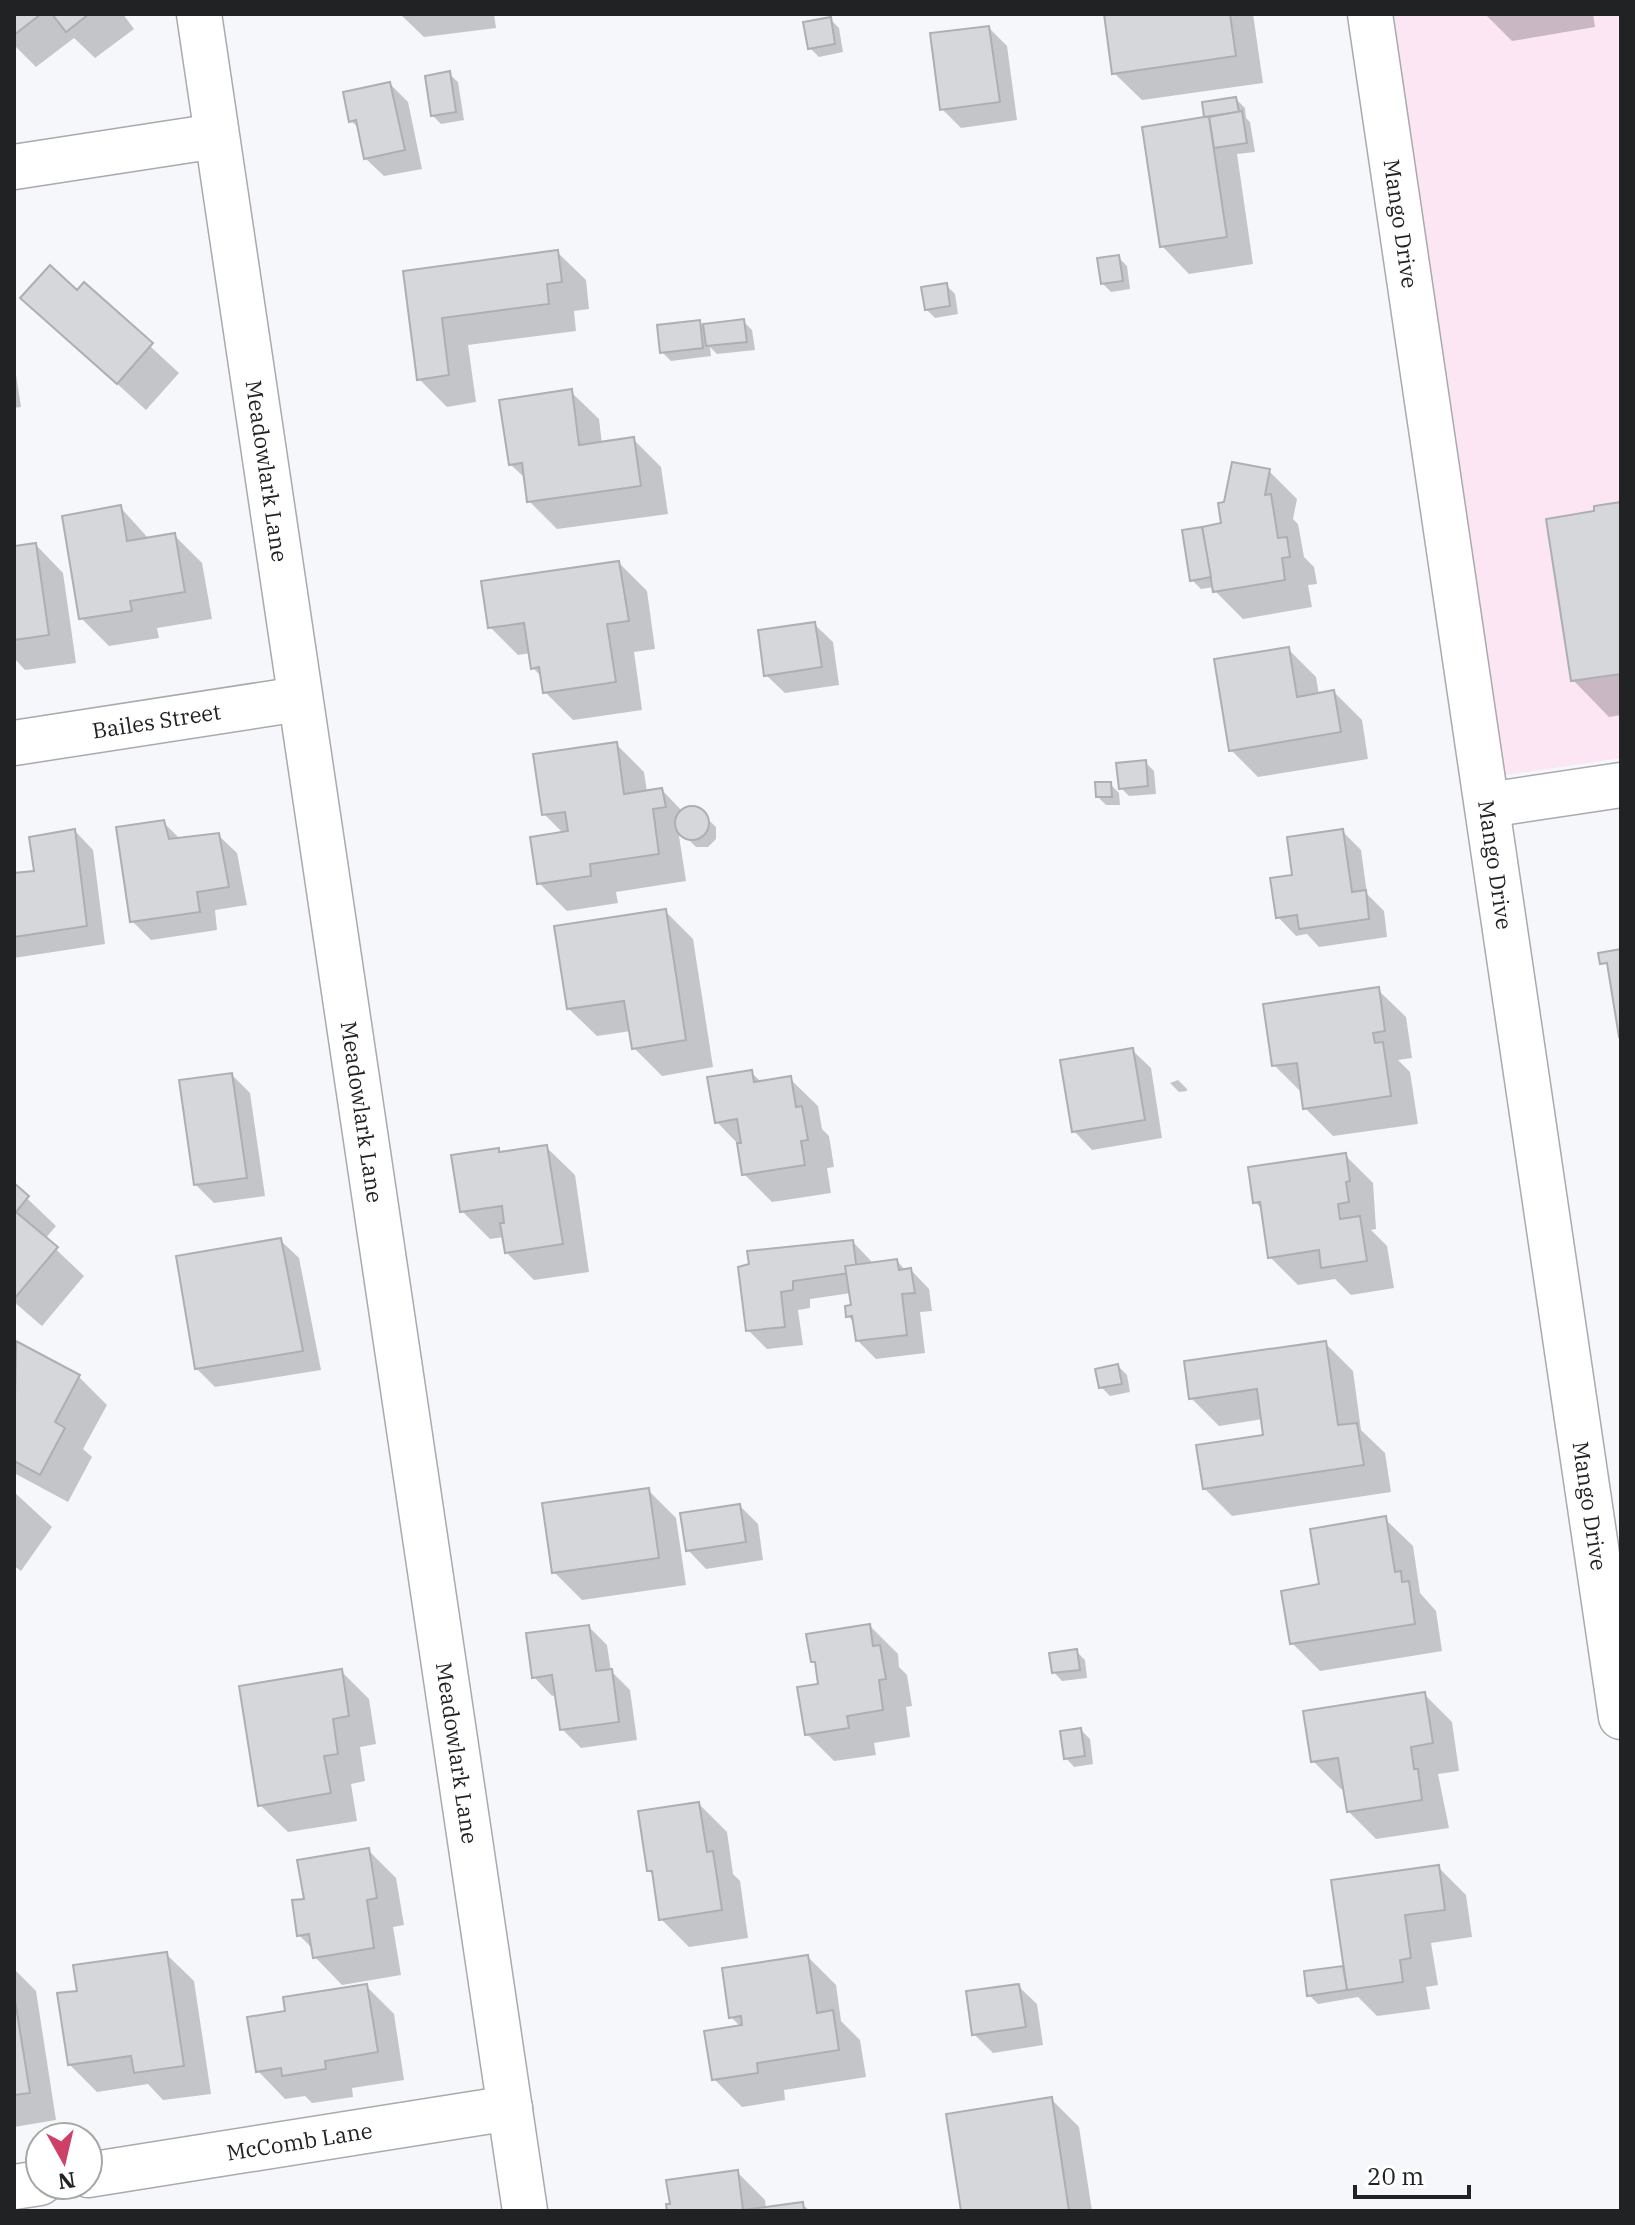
<svg xmlns="http://www.w3.org/2000/svg" width="1635" height="2225" font-family="'IBM Plex Serif',serif">
<style>
.commercial{fill:#fce6f4}
.shadow{fill:#0003}
.building{fill:#d5d7db;stroke:#adafb3;stroke-width:2}
.lines{fill:none;stroke-linecap:round;stroke-linejoin:round}
.minor-casing{stroke:#a8aaae;stroke-width:47}
.minor{stroke:#fff;stroke-width:44}
.labels{text-anchor:middle;stroke-width:8;stroke-linejoin:round;paint-order:stroke}
.street-label{font-size:22px;fill:#212224;stroke:#fff}
</style>
<rect width="100%" height="100%" fill="#f5f7fb"/>
<!-- commercial -->
<polygon class="commercial" points="1365,14 1621,14 1621,758 1461,782"/>
<!-- shadow -->
<g class="shadow">
<polygon points="14,14 123,14 134,29 95,58 74,38 36,67 14,45"/>
<polygon points="400,14 494,14 496,28 424,37"/>
<polygon points="1106,14 1253,14 1263,83 1142,100 1114,73"/>
<polygon points="1485,14 1593,14 1595,27 1512,41"/>
<polygon points="830,19 839,28 843,52 819,57 810,48"/>
<polygon points="989,28 1007,46 1017,120 961,128 942,109"/>
<polygon points="449,74 458,82 464,120 441,124 432,115"/>
<polygon points="390,84 408,102 422,169 384,176 365,158 360,129 351,121"/>
<polygon points="1236,99 1245,108 1246,118 1250,122 1255,152 1237,154 1253,264 1189,274 1162,246 1208,119 1206,116"/>
<polygon points="558,253 586,280 589,309 574,311 576,331 468,345 476,402 447,407 419,379 405,273"/>
<polygon points="1118,257 1127,266 1130,289 1111,292 1102,283"/>
<polygon points="84,285 179,373 146,410 23,298 77,293"/>
<polygon points="946,285 955,294 958,314 935,318 926,309"/>
<polygon points="699,322 703,326 744,322 752,330 755,350 717,354 710,347 711,356 671,361 662,352"/>
<polygon points="14,362 21,407 14,408"/>
<polygon points="571,392 599,419 602,444 633,439 661,467 668,514 557,529 529,501 526,479 510,464"/>
<polygon points="1269,471 1297,499 1293,519 1298,524 1304,557 1314,567 1317,584 1308,585 1312,607 1243,619 1215,591 1214,587 1201,589 1192,580 1223,525 1226,503"/>
<polygon points="1621,504 1621,715 1609,717 1573,680 1597,513"/>
<polygon points="121,508 149,539 174,535 202,563 212,619 157,628 159,638 109,646 81,618"/>
<polygon points="36,545 63,573 76,663 25,670 14,658 14,548"/>
<polygon points="619,563 647,591 655,649 634,652 642,710 573,720 545,692 543,678 533,668 531,653 518,655 490,627"/>
<polygon points="814,624 833,642 839,685 785,693 766,675"/>
<polygon points="1288,649 1316,677 1319,695 1334,692 1362,720 1368,759 1258,777 1231,750"/>
<polygon points="616,744 644,772 647,792 662,790 683,812 686,809 697,809 716,827 716,839 708,847 696,847 685,836 679,836 686,881 616,892 618,903 567,911 539,883 563,833 544,814"/>
<polygon points="1145,762 1154,771 1156,794 1129,796 1121,788"/>
<polygon points="1110,784 1119,793 1120,805 1106,805 1097,796"/>
<polygon points="163,822 181,840 218,835 237,853 247,905 215,910 217,930 151,940 132,921"/>
<polygon points="75,831 93,850 105,944 14,958 14,875 36,873"/>
<polygon points="1342,831 1361,850 1367,894 1384,911 1387,937 1319,947 1307,934 1296,936 1278,917 1294,877"/>
<polygon points="665,911 693,939 713,1067 662,1076 634,1048 631,1031 597,1036 569,1009"/>
<polygon points="1378,990 1406,1017 1412,1058 1398,1060 1410,1072 1418,1124 1333,1136 1305,1108 1302,1093 1274,1065"/>
<polygon points="1132,1050 1151,1068 1162,1138 1092,1150 1074,1131"/>
<polygon points="751,1072 762,1083 790,1079 818,1106 822,1129 829,1136 834,1167 827,1168 831,1193 772,1202 744,1174 739,1145 717,1122"/>
<polygon points="232,1075 250,1093 265,1196 214,1203 196,1185"/>
<polygon points="1178,1080 1187,1089 1187,1091 1179,1092 1170,1083"/>
<polygon points="547,1148 575,1175 589,1272 534,1280 506,1252 504,1237 490,1239 462,1211 498,1150 502,1154"/>
<polygon points="1345,1155 1373,1183 1376,1229 1371,1230 1387,1246 1394,1288 1351,1295 1335,1279 1298,1285 1270,1257 1263,1210 1255,1202"/>
<polygon points="14,1186 56,1226 45,1239 84,1276 42,1326 14,1302"/>
<polygon points="280,1240 299,1258 321,1370 215,1387 196,1368"/>
<polygon points="853,1242 871,1261 872,1264 897,1261 906,1271 911,1270 929,1289 932,1311 920,1312 925,1353 876,1359 857,1340 855,1323 848,1316 853,1307 851,1293 810,1299 810,1308 798,1310 803,1345 767,1349 748,1330 740,1269"/>
<polygon points="1325,1343 1353,1371 1361,1430 1385,1453 1391,1492 1232,1516 1204,1488 1266,1437 1263,1419 1219,1426 1191,1398"/>
<polygon points="16,1344 79,1377 107,1405 83,1449 92,1457 68,1502 14,1473 14,1348"/>
<polygon points="1118,1366 1127,1375 1130,1392 1110,1396 1101,1387"/>
<polygon points="648,1490 676,1518 686,1585 582,1600 554,1572"/>
<polygon points="14,1492 52,1527 21,1571 14,1566"/>
<polygon points="740,1506 758,1524 763,1560 706,1569 688,1550"/>
<polygon points="1385,1519 1413,1546 1420,1593 1436,1611 1442,1651 1320,1671 1292,1643 1321,1586"/>
<polygon points="870,1626 898,1654 899,1667 907,1675 912,1706 906,1707 910,1737 874,1743 876,1755 834,1761 807,1734 821,1685 818,1667 813,1661"/>
<polygon points="589,1627 607,1645 611,1671 630,1690 637,1740 581,1748 562,1729 557,1695 552,1696 534,1677"/>
<polygon points="1076,1651 1085,1660 1087,1678 1062,1681 1054,1672"/>
<polygon points="341,1671 369,1699 376,1744 360,1747 365,1781 351,1784 357,1821 288,1832 260,1805"/>
<polygon points="1424,1694 1452,1722 1459,1771 1438,1774 1449,1828 1376,1839 1348,1811 1345,1789 1341,1789 1313,1761"/>
<polygon points="1081,1730 1090,1739 1093,1764 1074,1767 1066,1758"/>
<polygon points="699,1804 727,1832 733,1874 740,1881 748,1938 689,1947 661,1919 655,1876 648,1870"/>
<polygon points="368,1850 396,1878 404,1925 393,1927 401,1975 342,1985 315,1957 313,1949 299,1935 306,1901"/>
<polygon points="1438,1867 1466,1895 1472,1937 1431,1943 1438,1985 1426,1987 1430,2009 1377,2016 1358,1997 1318,2004 1309,1995 1343,1968 1347,1972"/>
<polygon points="166,1954 194,1981 211,2094 163,2100 148,2084 97,2092 69,2064 79,1992"/>
<polygon points="808,1957 836,1985 841,2021 860,2040 866,2077 784,2090 785,2100 742,2107 714,2079 741,2027 731,2017"/>
<polygon points="14,1969 36,1991 56,2120 14,2127"/>
<polygon points="366,1986 394,2014 404,2080 352,2088 353,2097 312,2103 305,2096 285,2099 258,2071 288,2012"/>
<polygon points="1018,1986 1037,2004 1043,2045 993,2053 974,2034"/>
<polygon points="1051,2099 1079,2127 1092,2211 963,2211"/>
<polygon points="737,2172 765,2200 766,2209 802,2204 810,2211 669,2211"/>
</g>
<!-- building -->
<g class="building">
<polygon points="14,14 41,14 14,35"/>
<polygon points="52,14 89,14 66,32"/>
<polygon points="1104,14 1230,14 1236,56 1112,74"/>
<polygon points="831,17 835,44 808,49 803,22"/>
<polygon points="989,26 1000,102 940,110 930,33"/>
<polygon points="450,71 456,112 431,116 425,76"/>
<polygon points="390,82 405,150 364,159 356,120 349,122 343,92"/>
<polygon points="1236,97 1239,112 1204,117 1202,102"/>
<polygon points="1242,111 1247,143 1214,148 1209,117"/>
<polygon points="1204,117 1209,117 1227,237 1160,247 1142,127"/>
<polygon points="558,250 562,282 547,284 549,304 442,318 449,375 417,380 403,271"/>
<polygon points="1119,255 1123,281 1101,284 1097,258"/>
<polygon points="50,265 77,290 84,282 153,343 117,384 20,298"/>
<polygon points="947,283 950,306 925,310 921,287"/>
<polygon points="744,319 747,342 706,346 703,324"/>
<polygon points="700,320 703,348 660,353 657,325"/>
<polygon points="572,389 579,445 634,437 641,486 527,502 522,463 509,465 499,400"/>
<polygon points="1232,462 1270,469 1265,495 1271,494 1278,538 1287,537 1290,557 1282,558 1285,580 1213,592 1202,527 1221,523 1218,503 1224,502"/>
<polygon points="1621,502 1621,674 1571,681 1546,519 1594,511 1594,506"/>
<polygon points="121,505 127,541 175,533 185,592 130,601 132,611 79,619 62,516"/>
<polygon points="1202,527 1211,577 1190,581 1182,530"/>
<polygon points="36,543 49,635 14,640 14,546"/>
<polygon points="619,561 629,621 607,624 616,682 543,693 539,667 531,669 524,623 488,628 481,581"/>
<polygon points="815,622 822,667 764,676 758,630"/>
<polygon points="1289,647 1297,697 1334,690 1341,732 1229,751 1214,659"/>
<polygon points="617,742 624,794 662,788 666,807 653,809 659,854 590,864 591,876 537,884 530,837 568,831 565,812 542,815 533,754"/>
<polygon points="1146,760 1148,786 1119,789 1116,763"/>
<polygon points="1095,782 1111,782 1112,797 1096,797"/>
<circle cx="692" cy="823" r="17"/>
<polygon points="164,820 169,839 219,833 229,887 197,892 200,912 130,922 116,827"/>
<polygon points="75,829 87,926 14,937 14,873 34,871 29,837"/>
<polygon points="1343,829 1352,892 1366,890 1369,919 1299,929 1297,915 1276,918 1270,878 1292,875 1287,837"/>
<polygon points="666,909 686,1040 632,1049 624,1001 567,1009 554,926"/>
<polygon points="1621,949 1621,1037 1619,1037 1607,963 1600,964 1598,953"/>
<polygon points="1379,987 1385,1031 1373,1033 1375,1043 1383,1042 1391,1096 1303,1109 1297,1063 1272,1066 1263,1004"/>
<polygon points="1133,1048 1145,1120 1072,1132 1060,1060"/>
<polygon points="752,1070 754,1082 791,1076 796,1107 802,1106 808,1140 801,1141 805,1165 742,1175 737,1143 741,1143 737,1119 715,1123 707,1077"/>
<polygon points="232,1073 247,1178 194,1185 179,1080"/>
<polygon points="547,1145 563,1244 505,1253 500,1223 504,1223 502,1206 460,1212 451,1155 499,1148 499,1152"/>
<polygon points="1346,1153 1350,1181 1346,1182 1349,1202 1338,1204 1340,1219 1360,1216 1367,1261 1321,1268 1319,1250 1268,1258 1260,1202 1253,1203 1248,1167"/>
<polygon points="14,1183 29,1196 16,1212 58,1247 14,1299"/>
<polygon points="281,1238 303,1351 195,1369 176,1256"/>
<polygon points="853,1240 857,1272 793,1281 793,1290 781,1292 785,1327 746,1331 738,1267 749,1264 747,1251"/>
<polygon points="897,1259 899,1270 911,1268 915,1293 902,1294 907,1335 856,1341 852,1316 846,1317 845,1306 851,1305 845,1266"/>
<polygon points="16,1341 80,1375 55,1422 65,1428 40,1475 14,1461"/>
<polygon points="1326,1341 1338,1425 1357,1423 1364,1465 1203,1489 1196,1445 1263,1435 1257,1389 1189,1399 1184,1361"/>
<polygon points="1118,1364 1122,1384 1099,1388 1095,1369"/>
<polygon points="649,1488 659,1558 552,1573 542,1503"/>
<polygon points="740,1504 746,1542 686,1551 680,1513"/>
<polygon points="1386,1516 1395,1572 1401,1571 1402,1582 1409,1581 1415,1624 1290,1644 1281,1591 1319,1584 1310,1529"/>
<polygon points="870,1624 873,1646 880,1645 886,1679 879,1680 883,1710 847,1716 849,1728 805,1735 797,1687 818,1684 815,1662 811,1662 806,1634"/>
<polygon points="589,1625 596,1671 612,1669 619,1722 560,1730 552,1675 532,1678 526,1633"/>
<polygon points="1077,1649 1080,1670 1052,1673 1049,1653"/>
<polygon points="342,1669 349,1716 333,1719 338,1754 324,1756 331,1793 258,1806 239,1686"/>
<polygon points="1425,1692 1433,1743 1411,1747 1414,1769 1418,1769 1422,1800 1347,1812 1338,1758 1311,1762 1303,1711"/>
<polygon points="1081,1728 1085,1756 1064,1759 1060,1731"/>
<polygon points="699,1802 707,1852 713,1851 722,1910 659,1920 652,1871 647,1871 638,1811"/>
<polygon points="369,1848 377,1898 367,1900 374,1948 313,1958 309,1934 297,1936 292,1900 304,1899 297,1860"/>
<polygon points="1439,1865 1445,1910 1405,1915 1411,1958 1400,1960 1403,1982 1347,1990 1331,1880"/>
<polygon points="167,1952 184,2066 134,2073 131,2056 68,2065 57,1993 77,1991 73,1965"/>
<polygon points="808,1955 817,2013 833,2010 839,2050 757,2063 758,2073 712,2080 704,2031 742,2025 741,2016 729,2018 722,1968"/>
<polygon points="1343,1966 1347,1990 1307,1996 1304,1971"/>
<polygon points="367,1984 378,2052 325,2061 326,2069 282,2076 281,2068 256,2072 247,2017 285,2011 283,1997"/>
<polygon points="1019,1984 1026,2027 972,2035 966,1991"/>
<polygon points="14,1994 30,2093 14,2095"/>
<polygon points="1052,2097 1069,2211 961,2211 946,2114"/>
<polygon points="738,2170 743,2210 803,2202 804,2211 667,2211 666,2204 670,2204 666,2180"/>
</g>
<g class="lines">
<!-- minor casing -->
<g class="minor-casing">
<g id="minor">
<path id="s1" d="M199,14L525,2211"/>
<path id="s2" d="M1370,14L1621,1717"/>
<polyline points="14,167 216,136"/>
<path id="s3" d="M14,743L299,699"/>
<polyline points="1488,805 1621,785"/>
<path id="s4" d="M88,2175L510,2108"/>
<polyline points="14,2187 40,2183"/>
</g>
</g>
<!-- minor -->
<use href="#minor" class="minor"/>
</g>
<g class="labels">
<!-- street labels -->
<g class="street-label">
<text dy="8" stroke="none"><textPath href="#s2" startOffset="212">Mango Drive</textPath></text>
<text dy="8" stroke="none"><textPath href="#s1" startOffset="462">Meadowlark Lane</textPath></text>
<text dy="8" stroke="none"><textPath href="#s3" startOffset="144">Bailes Street</textPath></text>
<text dy="8" stroke="none"><textPath href="#s2" startOffset="860">Mango Drive</textPath></text>
<text dy="8" stroke="none"><textPath href="#s1" startOffset="1110">Meadowlark Lane</textPath></text>
<text dy="8" stroke="none"><textPath href="#s2" startOffset="1508">Mango Drive</textPath></text>
<text dy="8" stroke="none"><textPath href="#s1" startOffset="1758">Meadowlark Lane</textPath></text>
<text dy="8" stroke="none"><textPath href="#s4" startOffset="214">McComb Lane</textPath></text>
</g>
</g>
<!-- border -->
<rect width="1635" height="2225" fill="none" stroke="#212224" stroke-width="32"/>
<!-- north arrow -->
<g transform="translate(64 2161) rotate(172)"><circle r="38" fill="#ffffff" stroke="#a6a7a7" stroke-width="2"/>
<path d="M0-6L14 30L0 20L-14 30Z" fill="#ce4067"/>
<text y="-12" font-size="22" font-weight="bold" text-anchor="middle" fill="#212224">N</text>
</g>
<!-- scale -->
<path d="M1355 2185v12h114v-12" fill="none" stroke="#212224" stroke-width="4"/>
<text x="1367" y="2185" font-size="24" fill="#212224" stroke="#ffffff" stroke-width="6" paint-order="stroke">20 m</text>
</svg>
